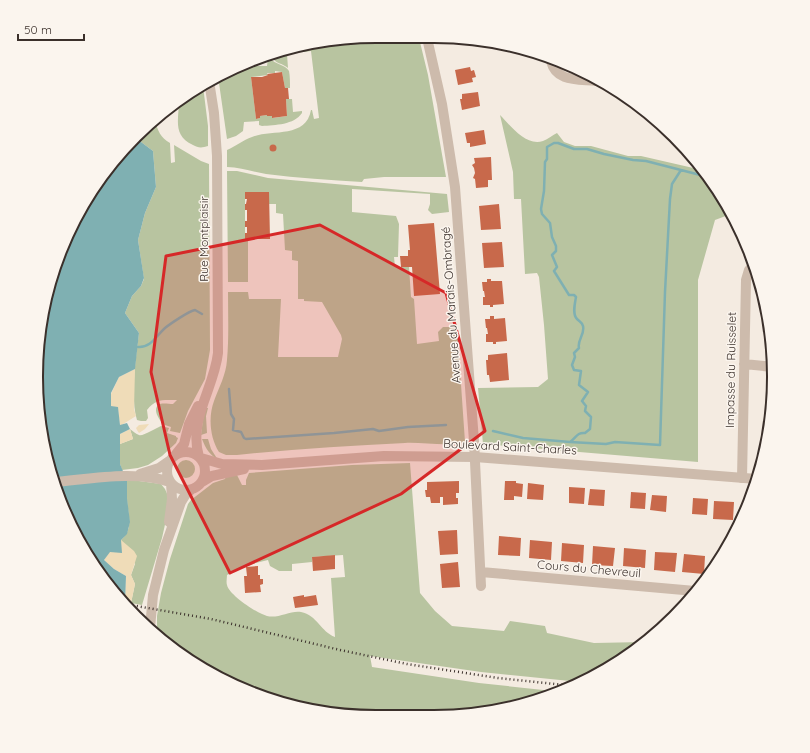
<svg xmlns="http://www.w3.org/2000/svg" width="810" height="753" viewBox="0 0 810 753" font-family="Quicksand,sans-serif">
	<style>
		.green { fill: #b8c4a0; fill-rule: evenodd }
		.sand { fill: #efdcb8 }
		.water { fill: #7fb0b2 }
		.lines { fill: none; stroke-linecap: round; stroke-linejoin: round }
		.stream { stroke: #7fb0b2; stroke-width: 2.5 }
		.building { fill: #c8694b }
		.minor { stroke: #cdbbac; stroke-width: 10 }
		.tertiary { stroke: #cdbbac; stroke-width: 10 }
		.rail { stroke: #3b302b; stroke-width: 2.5; stroke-dasharray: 1 3; stroke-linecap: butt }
		.marked { fill: #d62828; fill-opacity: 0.2; stroke: #d62828; stroke-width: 3; stroke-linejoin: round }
		.labels { text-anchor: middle; stroke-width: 3; stroke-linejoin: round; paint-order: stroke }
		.street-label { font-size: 12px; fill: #3b302b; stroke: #fbf5ee }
		.rim { fill: none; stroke: #3b302b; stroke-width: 2 }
	</style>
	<rect width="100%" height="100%" fill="#f4ebe1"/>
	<!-- green -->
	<path class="green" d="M419,38L428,75L446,177H384L364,179L362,182C330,180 298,178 266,174C253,172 240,167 227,167V150C236,146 243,140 252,137C271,129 306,139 311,110H312L314,119L319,118L311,51L304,52L302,45L310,43Z
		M296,47V53L287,54L288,68C283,63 274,64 272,56H276L277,54H280L283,52Z
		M268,58H270C275,65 285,64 289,71C290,76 290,83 290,88H285L282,72L275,71V73H267L268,75L251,77L256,119L260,118V116L267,115V116H272L273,118L287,116L286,99H292L293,112L302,111V113C294,125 275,125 262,126L259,125V121L244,122L243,131L236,136L227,139L218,76L223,73L224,76L227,77L229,76L227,71L254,62V66H267Z
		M203,86L208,126V146C202,148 198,148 193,145C172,135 179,119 179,100Z
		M500,115C510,125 526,147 543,141C548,139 553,135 557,133L564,142L575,146H591L628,156H641L702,170L717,188L731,214L715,220L698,280V462L483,444L478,388L538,387L548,379L544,325L539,277L537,273L525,274L521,199H514L513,172Z
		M155,120C157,130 161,138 170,143L171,163L175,162L174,145L201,161L209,164L210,350L205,379L188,411L180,433L170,431L171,427C169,426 167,426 165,425C159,421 151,408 160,404C164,403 169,404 173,404L177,400C164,400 156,398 147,410L148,418L146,421H141L137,420C130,397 136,357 139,333L125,313L132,296L141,286L144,279L138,240L145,213L156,187L153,151L141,142L140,133Z
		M227,171H237L268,178L447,194L449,212L432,214L428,210L430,204V194L352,189V212L396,216L399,224L398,257H394L395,267H409L411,297L414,299L417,344L439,341L438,332L443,327H457L465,442C450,447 422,442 405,443C349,446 293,449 237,455H226L219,452C210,438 208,417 214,401C219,387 226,375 227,360C229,338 228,315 228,292H248L249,299H281L278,357H338L342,339L341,335L322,302L304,301V299H298V261L292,260V251L285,250L283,214L276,213V204H269V192H245V239H248V282H228Z
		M206,408H208L206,416L207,433L201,435L203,419Z
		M161,426L169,428L167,433L176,436V437L178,438L176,443L162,456L148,465L138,468L122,470L120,464V444L133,439L130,429C133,431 136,434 139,435C142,437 156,428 161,426Z
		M202,439H208L211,449L218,460C209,454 206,449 202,439Z
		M177 469a9 9 0 1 1 18 0a9 9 0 1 1-18 0Z
		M410,463L420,593L435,611L452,626L504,631L510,621L545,626L547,633L594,643L644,642L622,660L580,682L481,672L370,656L372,667L479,683L562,692L500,710L434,717L332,714L267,699L206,671L157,634V616L161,593L170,559L188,504L191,500L213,483L225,479L226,476L237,475L242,485H246V480L249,473L352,465ZM343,555L345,577L331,578L335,637C321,632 317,615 301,612C291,610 278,619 267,616C258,614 229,595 227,585C226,582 227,578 227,575C241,568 253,563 268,560L270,566L279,571H292V564L312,562V557Z
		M127,481H139L161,484L165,489L168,496V511L162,538L142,605L131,603L135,584L131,575L135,564L121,540C135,527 127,514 127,497C126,492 127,486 127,481Z"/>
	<!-- sand -->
	<path class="sand" d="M135,369L134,409L136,416L120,426L118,408L111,406V394L119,377Z
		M149,424L145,429L139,433L137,430L136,428L139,425Z
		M130,429L133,439L120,444V434Z
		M121,540L134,551L137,556L131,575L135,584L131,603L125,601L126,576L114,569L104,560L109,552Z"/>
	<!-- water -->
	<path class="water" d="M140,133L141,142L153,151L156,187L145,213L138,240L144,278L141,286L132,296L125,313L139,333L135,369L119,377L111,393V406L118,407L120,425L127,423L130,429L120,434V464L127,481V498L130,522L127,534L121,540L122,553L110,552L104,560L114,569L126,576L125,604L94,566L62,507L43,443L37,354L48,288L82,206L120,152Z"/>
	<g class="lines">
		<!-- stream -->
		<path class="stream" d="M138,347C151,348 156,336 165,328C170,324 189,311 195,310L202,314
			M229,389L231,414L234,419L233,430L241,432L244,438L246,439L334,433L373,429L379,431L408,427L446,425
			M493,431L523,438L570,442C576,438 577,432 585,433L590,429L591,417L585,411L586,406L582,401L588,392L579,385L581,371L574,370L572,365L575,357L574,353L579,348C577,340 585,335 583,326C582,322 580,322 577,319C572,314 575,303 576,297L574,295H569L554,271L557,267L552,255L556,251V246L552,237L550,223L542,214L541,209L544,191L545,162L547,159V147L554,143H558L574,149H587L604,154L633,160L646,161L708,177
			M570,442L606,444L615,442L660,445L665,292L670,199L672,184L681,170"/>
	</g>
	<!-- building -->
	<path class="building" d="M448,37L463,38L464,42L449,44Z
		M470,67L471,71L474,70L476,77L472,78L473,82L458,85L455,70Z
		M282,72L285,88H288L289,99H286L287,116L272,118V116H267V115L260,116V118L256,119L251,77H262L268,75L267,74Z
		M478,92L480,106L462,110L460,99H462V94Z
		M484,130L486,144L470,147V143H467L465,133Z
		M269.5 148a3.5 3.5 0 1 1 7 0a3.5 3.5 0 1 1-7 0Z
		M491,157L492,180H488V187L476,188L475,179L473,178L475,173L474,168L472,165L475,163L474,158Z
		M245,192H269L270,239H245V233H247V227H245V221H247V210H245V204H246L247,199H245Z
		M499,204L501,229L481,230L479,206Z
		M434,223L440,294L414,296L412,267H401L400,256H408V250H410L408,225Z
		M502,242L504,267L484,268L482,243Z
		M487,279H491V281H502L504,304L493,305V307H490V305H483V297H485L484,291H483L482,282H487Z
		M490,316H494V319L505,318L507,341L496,342V344H493V342H486V334H488L487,328H486L485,319H490Z
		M507,353L509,380L490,382L489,375H487L486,360H488V355Z
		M763,436L768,437L764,455H761Z
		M459,481V493H456V498H458V504L443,505V497H440V503H431L430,497H426L425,490H427V482Z
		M505,481H516V483L523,484L522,497L514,496V500H504Z
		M528,483L544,485L543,500L527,499Z
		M569,487L585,488L584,504L569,503Z
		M590,489L605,490L604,506L588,505Z
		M631,492L646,493L645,509L630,508Z
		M652,495L667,496L666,512L650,510Z
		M693,498L708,499L707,515L692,514Z
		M714,501L734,502L733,520L713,519Z
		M457,530L458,554L440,555L438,531Z
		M499,536L521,538L520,556L498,555Z
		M530,540L552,542L551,560L529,558Z
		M562,543L584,545L583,563L561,561Z
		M593,546L615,548L613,566L592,565Z
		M624,548L646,550L645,568L623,566Z
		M655,552L677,553L675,572L654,570Z
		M684,554L705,556L704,574L682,572Z
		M335,555V569L313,571L312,557Z
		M458,562L460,587L442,588L440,564Z
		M258,566V575H260V579H263V584L260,585L261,592L245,593L244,576H247L246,567Z
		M304,595V597L316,595L318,605L295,608L293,597Z"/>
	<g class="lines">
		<!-- minor -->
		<path class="minor" d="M427,38L442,104L455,187L474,441L481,586
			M551,61C556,82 578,79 596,81
			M744,364L773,367
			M742,478L746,280L749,270L754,265
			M481,572L695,591"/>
		<!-- tertiary -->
		<path class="tertiary" d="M167 471a19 19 0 1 1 38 0a19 19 0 1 1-38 0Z
			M176,454L184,444L189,424L198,406
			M199,457C188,419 214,389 218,353L217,156L214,113L209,81
			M201,458L222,464L262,465L384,456L475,457L757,479
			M140,474L159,468L169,461
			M54,482C90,479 136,470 170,482
			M202,482L212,476L244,469
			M169,522L172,499L171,483
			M150,628L153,595L164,550L181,502L186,494L192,489"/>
		<!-- rail -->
		<path class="rail" d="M125,604L211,619L340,650L407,664L498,678L574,686"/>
	</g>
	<!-- marked area -->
	<path class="marked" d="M320,225L446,293L485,431L401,494L230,573L170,455L151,372L166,256Z"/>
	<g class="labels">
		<!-- street labels -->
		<g class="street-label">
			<text transform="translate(204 239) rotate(-90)" y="4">Rue Montplaisir</text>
			<text transform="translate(451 305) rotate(-94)" y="4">Avenue du Marais-Ombragé</text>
			<text transform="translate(731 370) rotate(-89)" y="4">Impasse du Ruisselet</text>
			<text transform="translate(510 447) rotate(3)" y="4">Boulevard Saint-Charles</text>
			<text transform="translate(589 569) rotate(5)" y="4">Cours du Chevreuil</text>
		</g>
	</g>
	<!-- crop -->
	<path d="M0 0H810V753H0ZM376 43H434A333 333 0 0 1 767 376V377A333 333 0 0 1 434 710H376A333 333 0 0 1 43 377V376A333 333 0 0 1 376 43Z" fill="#fbf5ee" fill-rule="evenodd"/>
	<path class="rim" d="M376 43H434A333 333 0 0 1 767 376V377A333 333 0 0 1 434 710H376A333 333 0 0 1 43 377V376A333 333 0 0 1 376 43Z"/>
	<!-- scale -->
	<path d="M18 34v6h66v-6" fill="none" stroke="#3b302b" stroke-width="2"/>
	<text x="24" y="34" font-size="12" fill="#3b302b" stroke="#fbf5ee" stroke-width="3" paint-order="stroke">50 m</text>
</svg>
